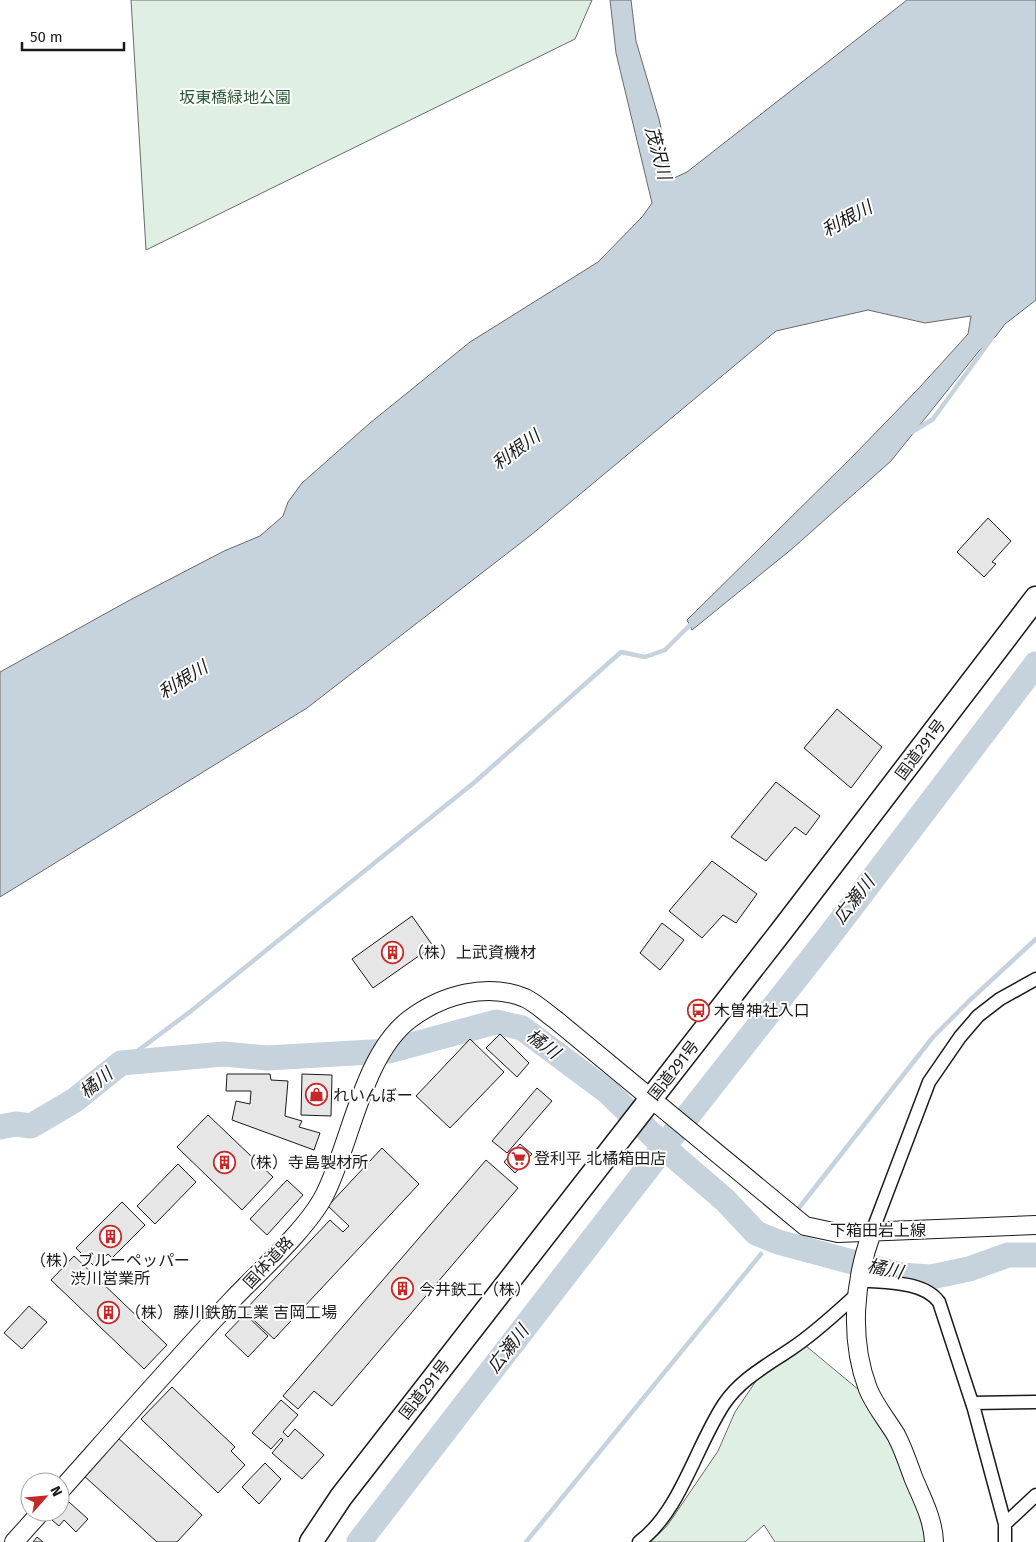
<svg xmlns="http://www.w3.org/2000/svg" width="1036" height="1542" viewBox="0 0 1036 1542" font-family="'Fira Sans','Noto Sans JP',sans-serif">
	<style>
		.green { fill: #e0efe3; stroke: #6a6a6a }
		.water { fill: #c6d2dc; stroke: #6a6a6a }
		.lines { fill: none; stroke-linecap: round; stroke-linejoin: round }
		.stream { stroke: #c6d2dc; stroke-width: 4.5 }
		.river { stroke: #c6d2dc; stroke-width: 25 }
		.building { fill: #e6e6e6; stroke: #1a1a1a }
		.street-casing { stroke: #1a1a1a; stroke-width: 15 }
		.secondary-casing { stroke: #1a1a1a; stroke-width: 20 }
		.highway-casing { stroke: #1a1a1a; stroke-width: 25 }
		.street { stroke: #fff; stroke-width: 12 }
		.secondary { stroke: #fff; stroke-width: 18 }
		.highway { stroke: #fff; stroke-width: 22 }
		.labels { text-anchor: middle; stroke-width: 4; stroke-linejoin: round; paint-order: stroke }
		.park-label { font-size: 16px; fill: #2b5a34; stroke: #fff }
		.street-label { font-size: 16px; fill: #1a1a1a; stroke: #fff }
		.poi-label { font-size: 16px; fill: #1a1a1a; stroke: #fff; text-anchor: start }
		.water-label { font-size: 18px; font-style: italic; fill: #1a1a1a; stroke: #fff }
	</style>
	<rect width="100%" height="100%" fill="#fff"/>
	<!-- green -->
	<path class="green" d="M131,0H592L575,39L146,250Z
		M806,1346L859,1390L893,1442L921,1507L928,1542H775L764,1525L745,1542H650L667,1526L718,1451L735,1412L758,1378Z"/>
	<!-- water -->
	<path class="water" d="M610,0H631L636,41L659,119L672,179L687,172L907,0H1036V300L1005,324L996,336L979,351L891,461L793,548L692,630L687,620L853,456L919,388L968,334L971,316L925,323L868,310L776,331L531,535L307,708L0,897V672L128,601L224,551L260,536L283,516L288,502L302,483L370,423L470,342L598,262L642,217L652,203L616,53Z"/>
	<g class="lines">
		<!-- stream -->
		<path class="stream" d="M912,432L933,419L992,338
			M116,1067L191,1011L476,781L621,652L645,657L665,650L693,622
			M795,1213L933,1037L970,1000L1036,939
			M526,1542L761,1254"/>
		<!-- river -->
		<path class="river" d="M0,1127L16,1124L31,1126L75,1100L121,1063L224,1054L267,1058L389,1051L496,1022L522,1028L608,1092L676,1158L725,1200L756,1233L778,1242L901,1275L931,1277L969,1269L1008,1255H1036
			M672,1136L827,939L1036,664
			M359,1542L657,1156"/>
	</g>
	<!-- building -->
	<path class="building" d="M988,518L1011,541L992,562L996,564L984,577L957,552Z
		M837,709L882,747L851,788L804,748Z
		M776,782L820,816L806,835L795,827L766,861L731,837Z
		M712,861L757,894L736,923L723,915L702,938L669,911Z
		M412,916L433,946L373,988L352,959Z
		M662,923L684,940L660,970L640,953Z
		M500,1034L529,1063L517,1077L486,1048Z
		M470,1039L504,1072L450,1128L416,1096Z
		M227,1074H270L271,1080L288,1081L285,1116L302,1121L299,1127L320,1133L314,1150L232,1120L236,1101L250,1104L251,1091H226Z
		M302,1074L332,1075L331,1116L301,1115Z
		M537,1088L552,1101L507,1153L492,1141Z
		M208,1115L273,1177L242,1210L177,1147Z
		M520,1144L532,1154L515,1173L504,1162Z
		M382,1148L419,1184L274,1339L244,1311L330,1220L343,1232L349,1226L328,1206Z
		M486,1160L518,1188L332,1406L314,1391L298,1409L283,1396Z
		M178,1164L196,1182L155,1224L137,1206Z
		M287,1180L303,1195L267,1235L250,1219Z
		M122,1202L145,1225L112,1258L108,1254L95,1267L76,1248Z
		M74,1256L167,1345L144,1369L51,1280Z
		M29,1306L47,1322L22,1349L4,1333Z
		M245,1314L268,1336L248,1357L225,1335Z
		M172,1387L235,1447L231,1451L245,1465L218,1493L141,1419Z
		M281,1400L298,1415L283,1432L288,1437L295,1429L324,1455L302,1479L272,1453L283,1440L281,1438L271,1449L252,1433Z
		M117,1437L202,1515L177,1542H157L83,1475Z
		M265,1463L281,1479L259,1504L242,1487Z
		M69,1502L88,1519L76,1532L64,1520L59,1526L52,1520Z
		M37,1537L43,1542H33Z"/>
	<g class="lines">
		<defs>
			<path id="street" d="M872,1232L929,1082L960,1037L978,1016L1000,999L1036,979
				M858,1280C883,1283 923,1280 939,1302L974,1409L1005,1524V1542
				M972,1403L1036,1402
				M1005,1524L1036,1495
				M639,1542C680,1512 696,1446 724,1404C741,1379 766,1366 791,1349C814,1334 834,1315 855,1296"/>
			<path id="secondary" d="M872,1232C854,1281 849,1339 868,1389C875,1406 887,1420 896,1435C903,1448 908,1463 913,1477C922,1499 933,1518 934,1542
				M60,1491C117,1427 174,1362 233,1299C260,1271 309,1227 325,1194C351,1142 363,1054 410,1019C442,995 487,982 525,998C536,1003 546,1013 556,1020L805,1226L838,1233L1036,1225
				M14,1542L41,1512"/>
			<path id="highway" d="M311,1542L341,1497L783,929L1036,598"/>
		</defs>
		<!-- street casing -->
		<use href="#street" class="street-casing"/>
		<!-- secondary casing -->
		<use href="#secondary" class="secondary-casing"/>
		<!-- highway casing -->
		<use href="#highway" class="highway-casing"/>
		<!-- street -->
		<use href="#street" class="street"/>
		<!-- secondary -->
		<use href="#secondary" class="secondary"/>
		<!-- highway -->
		<use href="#highway" class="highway"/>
	</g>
	<!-- icons -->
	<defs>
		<symbol id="building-ring" viewBox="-11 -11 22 22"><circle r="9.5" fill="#fff" stroke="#c62828" stroke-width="1.5"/><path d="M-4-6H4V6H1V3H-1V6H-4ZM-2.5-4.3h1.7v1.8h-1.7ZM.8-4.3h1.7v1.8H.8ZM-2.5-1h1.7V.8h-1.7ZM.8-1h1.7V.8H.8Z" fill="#c62828"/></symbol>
		<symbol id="bus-ring" viewBox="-11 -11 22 22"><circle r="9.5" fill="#fff" stroke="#c62828" stroke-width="1.5"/><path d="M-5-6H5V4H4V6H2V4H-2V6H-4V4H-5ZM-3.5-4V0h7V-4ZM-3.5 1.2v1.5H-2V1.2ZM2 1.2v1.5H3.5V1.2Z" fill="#c62828"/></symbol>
		<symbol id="shop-ring" viewBox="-11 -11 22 22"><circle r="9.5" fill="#fff" stroke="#c62828" stroke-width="1.5"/><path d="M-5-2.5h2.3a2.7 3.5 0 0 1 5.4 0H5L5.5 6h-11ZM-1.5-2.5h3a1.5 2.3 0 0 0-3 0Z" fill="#c62828"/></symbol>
		<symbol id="supermarket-ring" viewBox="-11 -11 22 22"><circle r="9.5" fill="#fff" stroke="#c62828" stroke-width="1.5"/><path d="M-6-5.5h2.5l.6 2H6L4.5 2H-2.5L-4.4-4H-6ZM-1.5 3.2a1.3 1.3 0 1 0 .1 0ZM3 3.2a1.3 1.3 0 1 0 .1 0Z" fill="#c62828"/></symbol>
	</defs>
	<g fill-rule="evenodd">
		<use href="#building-ring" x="380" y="940" width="25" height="25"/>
		<use href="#bus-ring" x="686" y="998" width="25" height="25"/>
		<use href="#shop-ring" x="304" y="1082" width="25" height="25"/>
		<use href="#supermarket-ring" x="506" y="1146" width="25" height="25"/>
		<use href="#building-ring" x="212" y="1150" width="25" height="25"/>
		<use href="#building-ring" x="98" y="1224" width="25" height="25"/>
		<use href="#building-ring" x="390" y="1276" width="25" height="25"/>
		<use href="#building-ring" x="96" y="1300" width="25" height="25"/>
	</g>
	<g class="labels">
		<!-- park labels -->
		<g class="park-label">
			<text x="235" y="103">坂東橋緑地公園</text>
		</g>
		<!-- street labels -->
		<g class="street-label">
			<text transform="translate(920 749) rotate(-53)" y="6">国道291号</text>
			<text transform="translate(673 1070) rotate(-52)" y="6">国道291号</text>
			<text x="878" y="1236">下箱田岩上線</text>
			<text transform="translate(268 1262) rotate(-47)" y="6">国体道路</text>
			<text transform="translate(424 1389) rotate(-52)" y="6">国道291号</text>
		</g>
		<!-- poi labels -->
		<g class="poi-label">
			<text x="408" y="958">（株）上武資機材</text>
			<text x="714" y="1016">木曽神社入口</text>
			<text x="333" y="1101">れいんぼー</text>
			<text x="534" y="1164">登利平 北橘箱田店</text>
			<text x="240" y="1168">（株）寺島製材所</text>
			<text x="110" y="1266" text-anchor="middle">（株）ブルーペッパー<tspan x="110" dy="18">渋川営業所</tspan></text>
			<text x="419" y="1295">今井鉄工（株）</text>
			<text x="125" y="1318">（株）藤川鉄筋工業 吉岡工場</text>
		</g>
		<!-- water labels -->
		<g class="water-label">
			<text transform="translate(658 153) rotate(75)" y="6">茂沢川</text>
			<text transform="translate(847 219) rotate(-29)" y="6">利根川</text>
			<text transform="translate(516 450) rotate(-36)" y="6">利根川</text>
			<text transform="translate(183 680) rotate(-32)" y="6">利根川</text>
			<text transform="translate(854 900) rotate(-52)" y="6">広瀬川</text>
			<text transform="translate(543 1044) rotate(37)" y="6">橘川</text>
			<text transform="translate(96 1083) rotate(-39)" y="6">橘川</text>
			<text transform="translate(885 1269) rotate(12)" y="6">橘川</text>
			<text transform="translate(508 1349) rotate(-52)" y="6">広瀬川</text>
		</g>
	</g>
	<!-- north arrow -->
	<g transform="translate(45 1497) rotate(63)"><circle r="24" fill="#ffffff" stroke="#a3a3a3"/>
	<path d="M0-4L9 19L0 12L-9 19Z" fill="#c62828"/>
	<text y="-8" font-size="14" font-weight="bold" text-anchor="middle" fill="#1a1a1a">N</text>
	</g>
	<!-- scale -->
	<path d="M22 42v8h102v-8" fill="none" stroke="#1a1a1a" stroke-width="2.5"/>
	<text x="30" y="42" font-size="15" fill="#1a1a1a" stroke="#ffffff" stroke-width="4" paint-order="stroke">50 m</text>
</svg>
